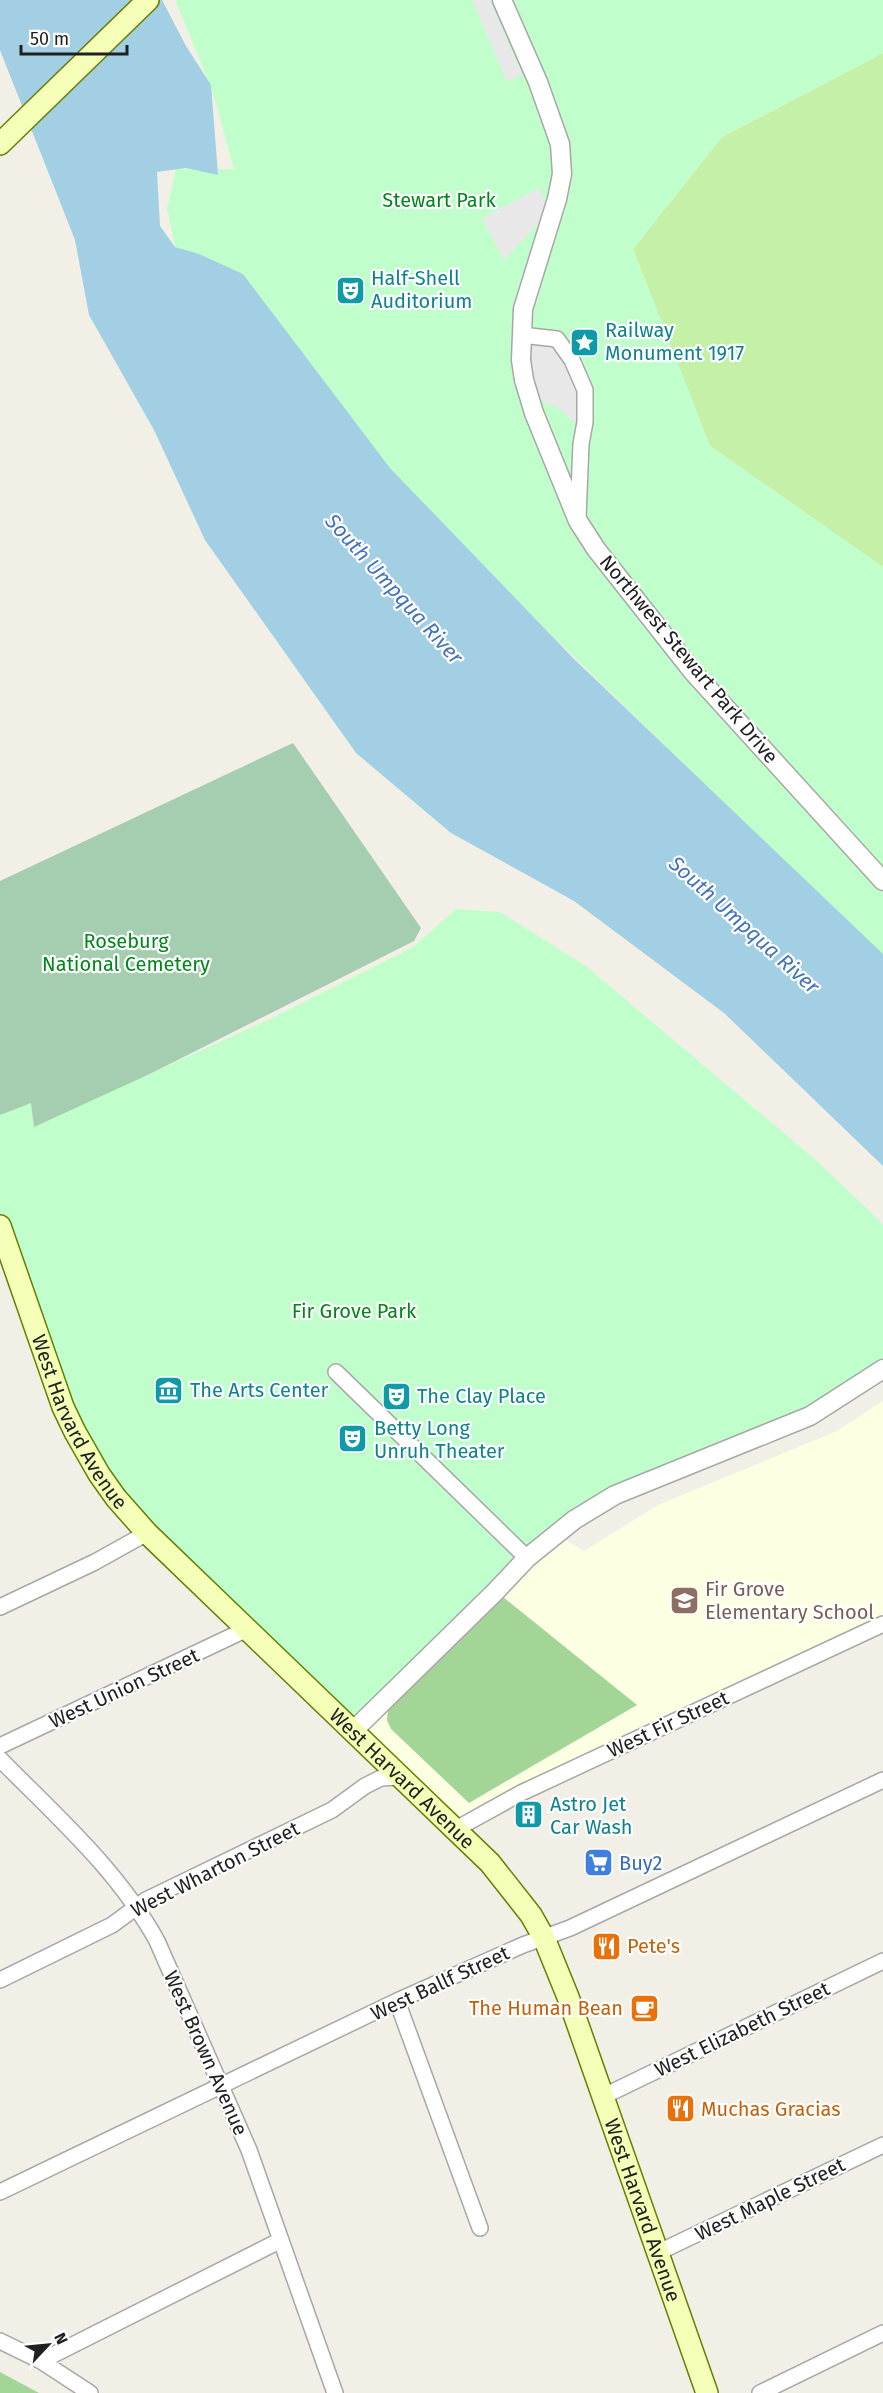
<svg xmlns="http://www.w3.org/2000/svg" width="883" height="2393" viewBox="0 0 883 2393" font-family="'Fira Sans',sans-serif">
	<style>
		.education { fill: #fcffe2 }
		.grass { fill: #c5f0a7 }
		.forest { fill: #a3d597 }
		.cemetery { fill: #a5cdaf }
		.park { fill: #c0ffcb }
		.parking { fill: #e8e8e8 }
		.water { fill: #a2cfe4 }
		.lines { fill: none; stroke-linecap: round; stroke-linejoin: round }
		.minor-casing { stroke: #a7a7a7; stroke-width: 18 }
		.tertiary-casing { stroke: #a7a7a7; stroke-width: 21 }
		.secondary-casing { stroke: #657f00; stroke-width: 24 }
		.minor { stroke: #fff; stroke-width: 15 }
		.tertiary { stroke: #fff; stroke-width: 18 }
		.secondary { stroke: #f5ffb7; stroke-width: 21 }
		.labels { text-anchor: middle; stroke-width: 4.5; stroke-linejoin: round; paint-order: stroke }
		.park-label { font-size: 20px; fill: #018719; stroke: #fff }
		.culture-label { font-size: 20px; fill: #0d838f; stroke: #fff; text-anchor: start }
		.street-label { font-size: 20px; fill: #202020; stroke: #fff }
		.education-label { font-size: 20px; fill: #785e54; stroke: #fff; text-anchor: start }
		.shop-label { font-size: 20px; fill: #366cbe; stroke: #fff; text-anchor: start }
		.food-label { font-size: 20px; fill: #c56008; stroke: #fff; text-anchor: start }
		.water-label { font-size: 21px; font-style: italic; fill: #4273bb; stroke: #fff }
	</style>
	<rect width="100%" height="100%" fill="#f2efe6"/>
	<!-- education -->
	<path class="education" d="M883,1401V1624L456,1829L353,1731L556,1534L584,1551L658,1505L837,1431Z"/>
	<!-- grass -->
	<path class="grass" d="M883,53V567L710,446L633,249L722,137Z"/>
	<!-- forest -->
	<path class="forest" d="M503,1597L637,1705L469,1803L391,1729L387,1720L388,1710Z
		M0,2372L39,2393H0Z"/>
	<!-- cemetery -->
	<path class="cemetery" d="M293,743L421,928L414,941L9,1145L0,1118V881Z"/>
	<!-- park -->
	<path class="park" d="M178,0H883V53L722,137L633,249L710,446L883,567V1008L687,767L535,619L390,468L243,274L175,247L167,208L176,169H234L212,90L176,2Z
		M456,909L500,912L586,966L817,1161L883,1224V1365L810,1416L592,1509L353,1731L196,1580L87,1455L0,1226V1115L31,1103L34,1127L274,1017L413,947Z"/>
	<!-- parking -->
	<path class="parking" d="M472,0H490L522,75L507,82Z
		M539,188L550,211L504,260L482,218Z
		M529,330L561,332L586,384V433L560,409L538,399L526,358Z"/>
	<!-- water -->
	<path class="water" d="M0,0H162L186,46L211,85L218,175L186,168L157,172L160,226L175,247L199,254L243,274L390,468L574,659L883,954V1166L724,1013L574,901L451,833L356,753L205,540L154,430L89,315L75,240L0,50Z"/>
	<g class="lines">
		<defs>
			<path id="minor" d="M521,335L557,339L572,360L585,390V422L581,444L578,517
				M336,1372L527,1558
				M0,1607L95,1562L147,1533
				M0,1746L247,1629
				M0,1759C56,1816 118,1870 157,1941L249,2150L335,2393
				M456,1829L521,1793L883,1624
				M0,1980L112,1925L146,1900L332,1810L365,1786L381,1778L398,1777
				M397,2001L480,2228
				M602,2097L883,1961
				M0,2192L397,2001L523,1945L570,1928L883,1780
				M657,2253L883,2145
				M0,2341L41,2361L90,2393
				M41,2361L281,2240
				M760,2393L883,2333"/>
			<path id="tertiary" d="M502,0L538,82L560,144L562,174L557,199L523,309L521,360L524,380L534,413L578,521L596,549L693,672L883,881
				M353,1731L495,1592L527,1558L574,1520L615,1495L810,1416L883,1369"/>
			<g id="secondary">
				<path d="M0,144L148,0"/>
				<path id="s1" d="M0,1226L63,1407L75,1432L99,1474L116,1498L147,1533L490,1863L531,1915L544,1938L568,1997L707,2393"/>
			</g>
		</defs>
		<!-- minor casing -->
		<use href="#minor" class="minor-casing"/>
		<!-- tertiary casing -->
		<use href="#tertiary" class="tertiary-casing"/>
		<!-- secondary casing -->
		<use href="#secondary" class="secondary-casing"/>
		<!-- minor -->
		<use href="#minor" class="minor"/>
		<!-- tertiary -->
		<use href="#tertiary" class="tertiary"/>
		<!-- secondary -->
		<use href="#secondary" class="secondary"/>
	</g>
	<!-- icons -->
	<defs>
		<symbol id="theatre-square" viewBox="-11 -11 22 22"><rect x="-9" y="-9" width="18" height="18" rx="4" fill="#0f9aa8" stroke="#fff"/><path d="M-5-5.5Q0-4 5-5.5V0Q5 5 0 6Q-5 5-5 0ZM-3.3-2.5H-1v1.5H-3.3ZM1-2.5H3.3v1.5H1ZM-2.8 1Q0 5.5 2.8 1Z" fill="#fff"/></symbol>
		<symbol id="sight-square" viewBox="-11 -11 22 22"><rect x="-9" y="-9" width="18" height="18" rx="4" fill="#0f9aa8" stroke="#fff"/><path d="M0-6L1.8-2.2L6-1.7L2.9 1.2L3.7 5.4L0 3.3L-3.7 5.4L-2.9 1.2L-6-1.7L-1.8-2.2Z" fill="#fff"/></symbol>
		<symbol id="museum-square" viewBox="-11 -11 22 22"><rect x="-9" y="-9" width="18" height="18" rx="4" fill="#0f9aa8" stroke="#fff"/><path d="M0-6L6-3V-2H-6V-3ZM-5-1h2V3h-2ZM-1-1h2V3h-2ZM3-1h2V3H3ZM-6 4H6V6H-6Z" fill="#fff"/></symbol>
		<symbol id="school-square" viewBox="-11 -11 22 22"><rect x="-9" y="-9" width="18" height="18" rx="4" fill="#8d6e63" stroke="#fff"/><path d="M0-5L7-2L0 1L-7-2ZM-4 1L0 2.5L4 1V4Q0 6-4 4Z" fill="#fff"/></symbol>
		<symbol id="building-square" viewBox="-11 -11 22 22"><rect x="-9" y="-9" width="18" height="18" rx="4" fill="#0f9aa8" stroke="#fff"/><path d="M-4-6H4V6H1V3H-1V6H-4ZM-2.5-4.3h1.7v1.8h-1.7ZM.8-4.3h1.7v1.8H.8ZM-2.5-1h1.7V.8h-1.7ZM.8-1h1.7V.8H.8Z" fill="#fff"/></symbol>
		<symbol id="supermarket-square" viewBox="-11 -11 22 22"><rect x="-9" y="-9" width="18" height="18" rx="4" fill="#3f7fe0" stroke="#fff"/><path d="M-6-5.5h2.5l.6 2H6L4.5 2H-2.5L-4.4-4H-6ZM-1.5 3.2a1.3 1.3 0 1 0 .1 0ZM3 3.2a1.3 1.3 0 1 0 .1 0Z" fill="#fff"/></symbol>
		<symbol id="restaurant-square" viewBox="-11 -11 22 22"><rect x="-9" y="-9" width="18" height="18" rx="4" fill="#e8710a" stroke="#fff"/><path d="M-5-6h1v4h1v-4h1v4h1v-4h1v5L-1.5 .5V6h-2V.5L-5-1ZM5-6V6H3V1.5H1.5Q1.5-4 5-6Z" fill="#fff"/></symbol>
		<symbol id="cafe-square" viewBox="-11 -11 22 22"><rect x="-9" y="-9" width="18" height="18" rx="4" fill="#e8710a" stroke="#fff"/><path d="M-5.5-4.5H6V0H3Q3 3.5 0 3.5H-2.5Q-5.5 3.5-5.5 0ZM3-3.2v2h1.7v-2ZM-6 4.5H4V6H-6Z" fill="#fff"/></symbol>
	</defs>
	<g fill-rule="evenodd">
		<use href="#theatre-square" x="334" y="274" width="33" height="33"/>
		<use href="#sight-square" x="568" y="326" width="33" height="33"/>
		<use href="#museum-square" x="152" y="1374" width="33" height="33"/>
		<use href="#theatre-square" x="380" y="1380" width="33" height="33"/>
		<use href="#theatre-square" x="336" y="1422" width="33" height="33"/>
		<use href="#school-square" x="668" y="1584" width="33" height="33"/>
		<use href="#building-square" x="512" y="1798" width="33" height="33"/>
		<use href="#supermarket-square" x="582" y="1846" width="33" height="33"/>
		<use href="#restaurant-square" x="590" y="1930" width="33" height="33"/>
		<use href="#cafe-square" x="628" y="1992" width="33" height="33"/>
		<use href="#restaurant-square" x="664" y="2092" width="33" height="33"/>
	</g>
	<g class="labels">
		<!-- park labels -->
		<g class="park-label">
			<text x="439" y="207">Stewart Park</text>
			<text x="126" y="948">Roseburg<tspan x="126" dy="23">National Cemetery</tspan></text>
			<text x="354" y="1318">Fir Grove Park</text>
		</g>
		<!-- culture labels -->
		<g class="culture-label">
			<text x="371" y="285">Half-Shell<tspan x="371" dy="23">Auditorium</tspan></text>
			<text x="605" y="337">Railway<tspan x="605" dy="23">Monument 1917</tspan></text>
			<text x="190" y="1397">The Arts Center</text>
			<text x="417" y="1403">The Clay Place</text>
			<text x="374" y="1435">Betty Long<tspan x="374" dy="23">Unruh Theater</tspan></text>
			<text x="550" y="1811">Astro Jet<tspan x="550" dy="23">Car Wash</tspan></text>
		</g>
		<!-- street labels -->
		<g class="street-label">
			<text transform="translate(689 659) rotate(50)" y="7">Northwest Stewart Park Drive</text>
			<text dy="7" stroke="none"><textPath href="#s1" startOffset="212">West Harvard Avenue</textPath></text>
			<text transform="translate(124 1688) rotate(-25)" y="7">West Union Street</text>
			<text transform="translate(668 1724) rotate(-25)" y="7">West Fir Street</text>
			<text dy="7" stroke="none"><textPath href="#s1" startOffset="698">West Harvard Avenue</textPath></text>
			<text transform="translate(215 1869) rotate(-27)" y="7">West Wharton Street</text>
			<text transform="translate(440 1983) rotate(-25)" y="7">West Ballf Street</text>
			<text transform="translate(742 2029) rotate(-26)" y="7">West Elizabeth Street</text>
			<text transform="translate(206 2053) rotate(66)" y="7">West Brown Avenue</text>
			<text transform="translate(770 2199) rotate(-26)" y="7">West Maple Street</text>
			<text dy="7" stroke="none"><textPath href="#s1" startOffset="1202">West Harvard Avenue</textPath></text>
		</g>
		<!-- education labels -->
		<g class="education-label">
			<text x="705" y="1596">Fir Grove<tspan x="705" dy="23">Elementary School</tspan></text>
		</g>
		<!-- shop labels -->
		<g class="shop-label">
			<text x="619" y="1870">Buy2</text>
		</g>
		<!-- food labels -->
		<g class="food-label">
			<text x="627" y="1953">Pete's</text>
			<text x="623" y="2015" text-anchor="end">The Human Bean</text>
			<text x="701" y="2116">Muchas Gracias</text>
		</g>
		<!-- water labels -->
		<g class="water-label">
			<text transform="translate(394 589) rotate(48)" y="7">South Umpqua River</text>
			<text transform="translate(744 925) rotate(42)" y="7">South Umpqua River</text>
		</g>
	</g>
	<!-- north arrow -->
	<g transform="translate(48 2345) rotate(64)" stroke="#ffffff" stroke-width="4.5" paint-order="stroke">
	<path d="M0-4.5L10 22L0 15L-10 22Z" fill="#202020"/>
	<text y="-9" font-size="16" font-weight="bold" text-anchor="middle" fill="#202020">N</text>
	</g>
	<!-- scale -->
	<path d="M21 45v9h106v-9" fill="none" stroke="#202020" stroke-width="3"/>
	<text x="30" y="45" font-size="18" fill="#202020" stroke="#ffffff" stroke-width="4.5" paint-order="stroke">50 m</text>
</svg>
